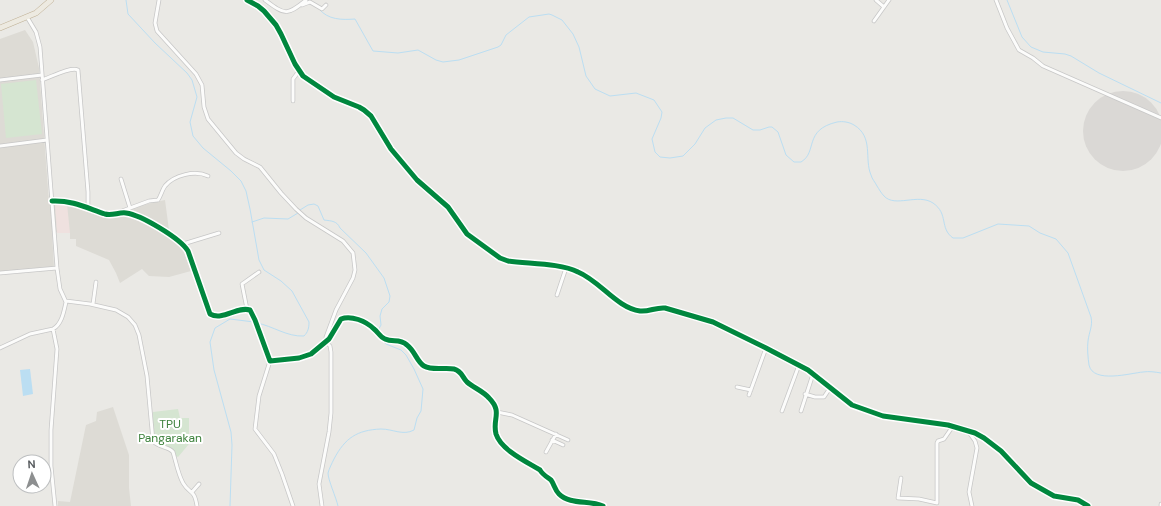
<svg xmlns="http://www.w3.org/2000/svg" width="1161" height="506" viewBox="0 0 1161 506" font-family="'DM Sans',sans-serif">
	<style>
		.industrial { fill: #dad8d5 }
		.education { fill: #dddbd5 }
		.medical { fill: #efe1df }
		.green { fill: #d5e5d1 }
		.water { fill: #bbdef2 }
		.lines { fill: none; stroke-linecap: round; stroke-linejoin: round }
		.stream { stroke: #bbdef2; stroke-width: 1 }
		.street-casing { stroke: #c7c7c7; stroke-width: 4.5 }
		.highway-casing { stroke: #bfb095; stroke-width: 6 }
		.street { stroke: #fcfcfb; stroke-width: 3 }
		.highway { stroke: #edeae1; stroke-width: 5 }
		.cycleway-casing { stroke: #fff; stroke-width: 8 }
		.cycleway { stroke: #00873e; stroke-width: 5 }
		.labels { text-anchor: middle; stroke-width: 4; stroke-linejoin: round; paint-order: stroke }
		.park-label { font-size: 12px; fill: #3c813b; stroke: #fff }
	</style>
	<rect width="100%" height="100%" fill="#eae9e5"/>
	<!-- industrial -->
	<path class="industrial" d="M1083 131a40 40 0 1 1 80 0a40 40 0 1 1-80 0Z"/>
	<!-- education -->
	<path class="education" d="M25,30L33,42L39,68L49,203L67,204L102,217L111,218L122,214L134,207L165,200L170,238L182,247L191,271L169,277L149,276L142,269L120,283L116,273L109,260L76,246V239H70V233L52,232L54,268L0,273V39Z
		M113,407L129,455V488L131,506H58V501L70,502L86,425L96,421L97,412Z"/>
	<!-- medical -->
	<path class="medical" d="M55,204H67L70,233H57Z"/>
	<!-- green -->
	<path class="green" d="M36,80L42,134L6,138L1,84Z
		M178,409L180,418H189V444L178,457L176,456L171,449L159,446C153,434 152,425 153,412Z"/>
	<!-- water -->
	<path class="water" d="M30,369L33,394L23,396L20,370Z"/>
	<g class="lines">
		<!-- stream -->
		<path class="stream" d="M126,0L128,14L155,43L187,73L192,80L197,97L190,122L193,136L203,148L231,171L241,181L246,191L250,209L259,260L264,270L281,281L292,291L309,322C309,328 308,332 304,336C287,337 273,326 257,323
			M1007,0L1022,37L1031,47L1043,52L1065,54L1071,56L1099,73L1161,103
			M319,9C328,20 342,20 355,19L373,51L398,53L418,50L436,60L443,62L459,60L498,47L501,45L506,35L529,17L549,14L552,15L562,20L573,34L579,47L586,76L595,89L610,96L636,93L654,100L662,112L661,118L652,139L655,152L660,157L670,158L683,156L695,144L705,128L716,120L726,118H733L753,130H760L769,127H772L778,132L786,155L794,162H801C818,152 803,130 837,122C843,121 849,122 854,125C874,137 864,159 871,175C872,179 875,182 877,186C879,189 881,193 884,196C895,208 918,193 933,203C949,214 939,228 953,238H963L998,224L1029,226L1040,233L1056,239L1068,253L1091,317C1093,326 1089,332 1088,341C1087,348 1088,358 1089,365C1093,384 1131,373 1143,372C1149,371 1155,372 1161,373
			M300,210L308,205L314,204L318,206L324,220C332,221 337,221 340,228L366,253L384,278L390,296L389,302L382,309L380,316L381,325L376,334L386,344L401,350L406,355L414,369L423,389L421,411L417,418L414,430C403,436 393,429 381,429C357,430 345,438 334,459C332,463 329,469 328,473C328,480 336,497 338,506
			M252,222L264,218L288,219L298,213
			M230,506L232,445L231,432L214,370L210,342L215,328L230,319L254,322"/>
		<defs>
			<path id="street" d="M159,0L155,23L157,31L196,74L202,85L204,107L208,119L236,153L244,159L260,167L281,193L296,209L306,218L343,241L353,253L355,270L353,278L336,310L326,337V342L330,346L331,352V413L329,432L319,484L322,506
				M247,0L258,6L264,11L276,25L281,34L295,64L303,76L334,97L359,107L364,110L371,116L391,149L417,180L448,207L467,234L500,258L508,261C529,264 560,263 578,272C600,281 617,308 640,311C649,312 656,307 665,308L713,322L766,348L808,370L852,405L883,416L948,425L975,433L984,438L1001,451L1031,483L1054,496L1078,500L1088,506
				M265,0C285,15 287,16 306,0
				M876,0L884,7
				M996,0L1007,28L1019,50L1033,58L1043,66L1161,118
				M302,5L310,2L322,9L326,5
				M874,21L889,0
				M0,80L42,75
				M42,80C51,77 71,66 78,70L88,192V208
				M293,101V79L299,71
				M0,146L47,140
				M121,179L130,208
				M52,201C72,200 87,208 105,214C112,216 119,212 126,213C141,215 180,238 188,251L210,314C223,321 237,306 250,310L255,320L270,361L299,358L311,354L329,339L341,319C351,315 366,321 374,329C378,332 380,337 385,339C393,343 399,338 407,345C415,351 417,362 424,366C433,371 445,367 454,369C462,371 462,377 467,382C474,388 483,391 489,398C503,412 492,419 496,434C501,450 527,462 540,470C542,474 547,477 551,480C554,484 555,490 559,494C570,505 589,500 603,506
				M122,211L149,201L158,200C161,196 162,190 165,186C174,175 195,170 208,176
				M183,244L219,233
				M0,273L57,268
				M557,295L566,268
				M66,301L90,304L116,310L128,317L135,325L139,335L147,376L153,441C159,448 168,446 173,452C176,462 178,474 183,483C190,495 194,488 197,506
				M93,304L96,282
				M247,309L242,284L259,272
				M53,329L57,349L51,430V466L55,506
				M0,348L30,334L53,329C62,324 64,311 66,302L60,289L57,268L40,47L36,32L27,17
				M270,361L259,396L255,429L274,454L282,474L293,506
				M737,387L751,390
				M805,394L815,397H824L830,388
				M749,395L766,348
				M782,411L799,365
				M801,411L813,374
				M497,412L512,415L568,440
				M968,431L975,441L977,448L969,492L972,506
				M552,440L563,445
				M546,452L556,434
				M901,478L898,498L919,499L937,503V443L938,441L944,439L953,426
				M192,492L199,484
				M1161,506V504"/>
			<path id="highway" d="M0,28L36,13L51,0"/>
		</defs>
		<!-- street casing -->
		<use href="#street" class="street-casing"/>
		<!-- highway casing -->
		<use href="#highway" class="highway-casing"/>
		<!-- street -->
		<use href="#street" class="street"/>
		<!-- highway -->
		<use href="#highway" class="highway"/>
		<defs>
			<path id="cycleway" d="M247,0L258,6L264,11L276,25L281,34L295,64L303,76L334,97L359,107L364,110L371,116L391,149L417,180L448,207L467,234L500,258L508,261C529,264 560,263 578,272C600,281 617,308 640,311C649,312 656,307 665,308L713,322L766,348L808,370L852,405L883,416L948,425L975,433L984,438L1001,451L1031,483L1054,496L1078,500L1088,506
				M52,201C72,200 87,208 105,214C112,216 119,212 126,213C141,215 180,238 188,251L210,314C223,321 237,306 250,310L255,320L270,361L299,358L311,354L329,339L341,319C351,315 366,321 374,329C378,332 380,337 385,339C393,343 399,338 407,345C415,351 417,362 424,366C433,371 445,367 454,369C462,371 462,377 467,382C474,388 483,391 489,398C503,412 492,419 496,434C501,450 527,462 540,470C542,474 547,477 551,480C554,484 555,490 559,494C570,505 589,500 603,506"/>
		</defs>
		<!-- cycleway casing -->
		<use href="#cycleway" class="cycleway-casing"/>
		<!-- cycleway -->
		<use href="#cycleway" class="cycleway"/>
	</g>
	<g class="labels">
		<!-- park labels -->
		<g class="park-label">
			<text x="170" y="428">TPU<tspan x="170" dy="14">Pangarakan</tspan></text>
		</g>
	</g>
	<!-- north arrow -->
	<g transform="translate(32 474) rotate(357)"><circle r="19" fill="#ffffff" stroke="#bdbfc0"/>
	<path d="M0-3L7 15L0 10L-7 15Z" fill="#8d8f90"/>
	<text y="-6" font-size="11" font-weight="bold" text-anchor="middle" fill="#5b5f62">N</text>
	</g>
</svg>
